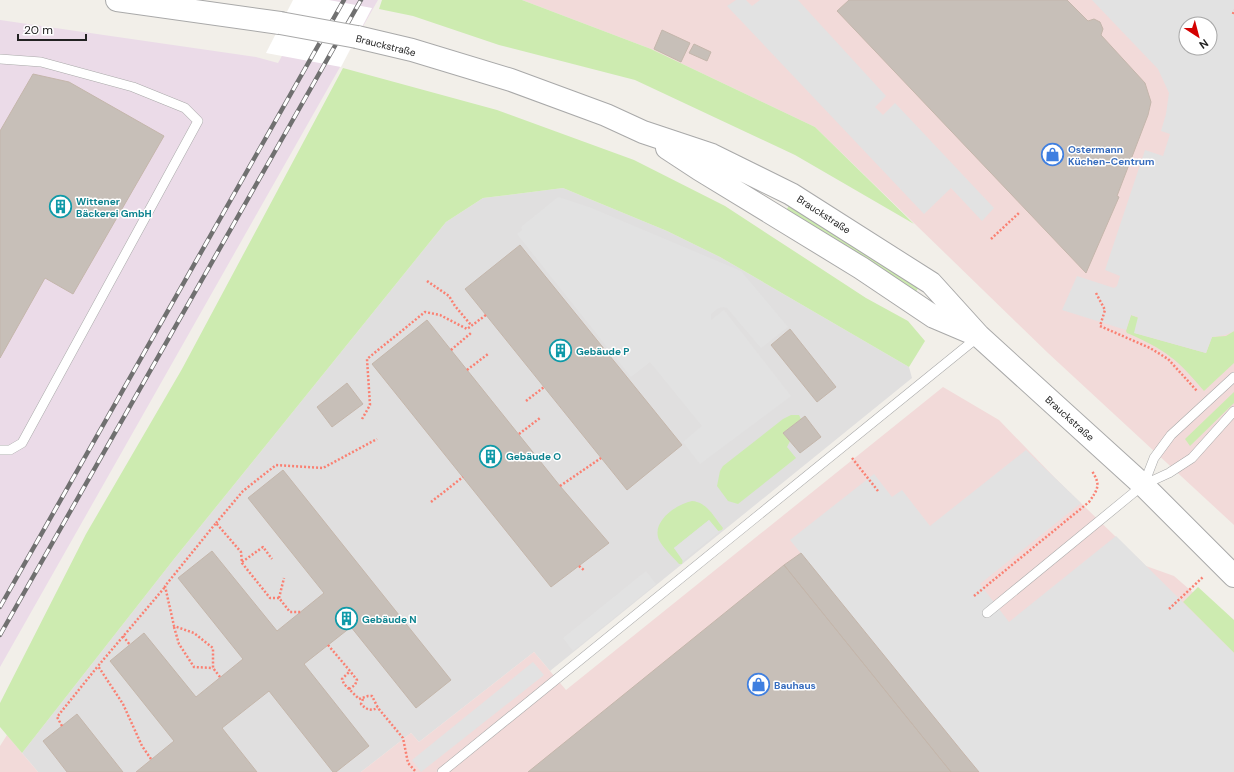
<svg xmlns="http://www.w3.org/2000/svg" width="1234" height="772" viewBox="0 0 1234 772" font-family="'DM Sans',sans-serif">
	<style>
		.residential { fill: #e0dfdf }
		.commercial { fill: #f2dad9; fill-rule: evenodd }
		.industrial { fill: #ebdbe8 }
		.grass { fill: #cdebb0 }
		.parking { fill: #e2e2e2; fill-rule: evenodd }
		.pier { fill: #fff }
		.building { fill: #c7bfb8; stroke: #c4b6ab }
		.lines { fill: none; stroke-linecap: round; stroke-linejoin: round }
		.service-casing { stroke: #a9a9a9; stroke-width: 10 }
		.tertiary-casing { stroke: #a9a9a9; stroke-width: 24 }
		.path { stroke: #fa8072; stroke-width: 2.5; stroke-dasharray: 2 2; stroke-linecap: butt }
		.service { stroke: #fff; stroke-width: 9 }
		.tertiary { stroke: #fff; stroke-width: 22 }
		.rail-casing { stroke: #707070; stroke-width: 4.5 }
		.rail { stroke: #fff; stroke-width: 3; stroke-dasharray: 9; stroke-linecap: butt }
		.tertiary-bridge-casing { stroke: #a9a9a9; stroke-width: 24; stroke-linecap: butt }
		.tertiary-bridge { stroke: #fff; stroke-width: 22 }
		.labels { text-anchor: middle; stroke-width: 3; stroke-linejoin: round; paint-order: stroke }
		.street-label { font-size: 10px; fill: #222; stroke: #fff }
		.shop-label { font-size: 10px; font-weight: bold; fill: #366cbe; stroke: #fff; text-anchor: start }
		.culture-label { font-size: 10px; font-weight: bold; fill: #0d838f; stroke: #fff; text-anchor: start }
	</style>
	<rect width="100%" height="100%" fill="#f2efe9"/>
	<!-- residential -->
	<path class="residential" d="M563,188L667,231L720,257L909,367L912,378L550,671L534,652L419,742L411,733L361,772H38L22,753L174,559L446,222L483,198Z"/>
	<!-- commercial -->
	<path class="commercial" d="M522,0H1234V525L1048,353L815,127L651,49ZM1186,24H1210V48H1186Z
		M943,387L999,420L1056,479L1146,566L1174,576L1234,628V772H361L411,733L419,742L534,652L566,690Z
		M7,735L22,753L38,772H0V746Z"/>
	<!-- industrial -->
	<path class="industrial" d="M313,0H378L0,667V20L256,57L278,63Z"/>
	<!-- grass -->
	<path class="grass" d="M382,0H522L651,49L815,127L914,224L795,155L635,80L499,45L413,16L379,9Z
		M343,68L497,110L634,160L725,206L866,298L908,321L925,341L909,367L720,257L667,231L563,188L483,198L446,222L174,559L22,753L0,727V703L86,534L182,369Z
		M791,202L918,288L916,292L784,214Z
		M1131,315L1139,318L1135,333L1206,353L1212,337L1226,336L1234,331V363L1204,391C1177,359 1166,350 1127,333L1126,331Z
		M1234,392V403L1190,446L1185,439Z
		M791,415H799L801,419L783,433L790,441L787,447L796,458L738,504L728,501L717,486L720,471L723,466L783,419Z
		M692,501C707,502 714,517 723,528L722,530L718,531L709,520L674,548L683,559L682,564H679C673,557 663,548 659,540C651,521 677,504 692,501Z
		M1198,587L1234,620V653L1183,602Z"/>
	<!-- parking -->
	<path class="parking" d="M736,0H746L752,6L760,0H798L886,96L875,107L883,115L895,103L994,208L982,221L951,188L924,214L727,6Z
		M1092,0H1234V331L1225,335L1212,337L1206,353L1134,333L1138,317L1131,315L1126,330L1062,310L1077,276L1114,288L1117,286L1120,276L1105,270L1145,150L1163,156L1170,134L1161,131L1166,114L1169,93L1158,69ZM1186,24H1210V48H1186Z
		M558,197L589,207L741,271L788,327L761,348L727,308L722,307L717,309L711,314V320L724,310L791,396L700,464L683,442L702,426L650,362L631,377L517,234L522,230L521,227Z
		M1026,450L1081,503L980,584L1009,622L1116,536L1234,653V772H979L790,540L874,474L892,497L902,490L930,526Z
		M709,520L719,532L683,561L674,548Z
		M646,571L656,584L573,651L563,638Z
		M533,662L544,675L421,772L412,760Z"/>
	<!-- pier -->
	<path class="pier" d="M293,0H329L372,8L341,67L266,53Z"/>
	<!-- building -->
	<path class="building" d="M849,0H1067L1088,21L1094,19L1100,22L1103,29L1101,35L1145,83L1151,102L1148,115L1117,196L1119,197L1086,273L837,11Z
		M662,30L690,43L681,62L654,49Z
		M694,44L711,52L707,61L689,53Z
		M33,74L69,82L164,136L73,294L45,278L0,358V131Z
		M520,245L682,445L627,490L465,289Z
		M427,320L560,486L609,543L551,587L372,364Z
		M790,329L836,387L817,402L771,345Z
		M347,383L363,404L332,427L317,407Z
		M805,416L821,437L800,453L783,433Z
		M283,470L451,680L416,708L351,627L304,664L369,746L336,772H333L269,691L222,728L257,772H136L174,741L110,661L144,633L196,697L243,659L178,578L212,551L277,631L324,593L248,498Z
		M801,553L960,749L979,772H951L784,565Z
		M784,565L951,772H528Z
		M77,714L123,772H67L43,741Z"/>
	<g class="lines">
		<defs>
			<path id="service" d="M0,59L41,62L133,87L185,108L198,121L22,443L10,450H0
				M1144,484L1154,458L1171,435L1234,377
				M987,613L1143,485L1169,473L1192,458L1234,411
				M442,772L978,337"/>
			<path id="tertiary" d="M117,0L280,23
				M357,37L412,50L511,80L606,115L643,132L712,155L791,194L931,283L979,336L1143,485L1234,576
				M667,148L699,169L861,268L934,317L974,334"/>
		</defs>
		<!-- service casing -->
		<use href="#service" class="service-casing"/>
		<!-- tertiary casing -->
		<use href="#tertiary" class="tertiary-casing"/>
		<!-- path -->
		<path class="path" d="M1233,14L1234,10
			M991,239L1020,212
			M427,281L449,296L455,306L471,325
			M1096,293L1105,310L1100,326L1150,348L1168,359L1197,391
			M451,350L471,333
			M467,370L488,354
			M526,401L544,387
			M362,419L370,405L367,359L425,312L440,315L467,329L486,315
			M519,434L540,418
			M852,458L878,491
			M560,486L601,458
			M431,502L463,477
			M216,523L243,491L276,465L323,468L377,439
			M242,562L263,547L272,559
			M579,566L585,571
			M974,596L1089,502C1098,489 1101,485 1092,471
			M279,598L284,578
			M1169,609L1203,577
			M174,627L179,644L194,667L213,668
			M123,636L130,645
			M328,645L350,671L342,679L344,684L359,699L368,696H372L378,708L403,738L408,763L416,772
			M220,677L213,668V648L194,633L174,626L165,586L216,523L241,552L242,563L270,598H279L290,612H301
			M349,689L355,685L357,680L350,671
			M363,699L361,704C367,710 370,711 378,708
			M62,726L57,717L98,666
			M151,759L142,746L123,704L98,666L165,587"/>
		<!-- service -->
		<use href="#service" class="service"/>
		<!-- tertiary -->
		<use href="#tertiary" class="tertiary"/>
		<defs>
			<path id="rail" d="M0,607L344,0
				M0,635L361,0"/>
		</defs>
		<!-- rail casing -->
		<use href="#rail" class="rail-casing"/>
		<!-- rail -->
		<use href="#rail" class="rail"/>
		<defs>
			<path id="tertiary-bridge" d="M280,23L357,37"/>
		</defs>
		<!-- tertiary-bridge casing -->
		<use href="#tertiary-bridge" class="tertiary-bridge-casing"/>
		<!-- tertiary-bridge -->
		<use href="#tertiary-bridge" class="tertiary-bridge"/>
	</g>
	<!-- icons -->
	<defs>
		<symbol id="shop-ring" viewBox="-11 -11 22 22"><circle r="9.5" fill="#fff" stroke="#3f7fe0" stroke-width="1.5"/><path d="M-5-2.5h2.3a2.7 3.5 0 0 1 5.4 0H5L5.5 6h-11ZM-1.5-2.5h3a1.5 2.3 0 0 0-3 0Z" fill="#3f7fe0"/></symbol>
		<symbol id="building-ring" viewBox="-11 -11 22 22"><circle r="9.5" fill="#fff" stroke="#0f9aa8" stroke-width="1.5"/><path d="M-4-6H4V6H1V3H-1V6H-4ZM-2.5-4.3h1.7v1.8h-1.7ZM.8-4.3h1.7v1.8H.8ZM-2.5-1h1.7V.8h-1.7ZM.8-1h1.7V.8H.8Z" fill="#0f9aa8"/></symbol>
	</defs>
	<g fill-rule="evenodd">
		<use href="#shop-ring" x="1040" y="142" width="25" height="25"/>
		<use href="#building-ring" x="48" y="194" width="25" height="25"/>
		<use href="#building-ring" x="548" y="338" width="25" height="25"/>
		<use href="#building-ring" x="478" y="444" width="25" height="25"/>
		<use href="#building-ring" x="334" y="606" width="25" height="25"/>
		<use href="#shop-ring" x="746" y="672" width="25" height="25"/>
	</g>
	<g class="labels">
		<!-- street labels -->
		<g class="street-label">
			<text transform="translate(386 45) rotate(14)" y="4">Brauckstraße</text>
			<text transform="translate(824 214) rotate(33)" y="4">Brauckstraße</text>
			<text transform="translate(1070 418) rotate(42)" y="4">Brauckstraße</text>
		</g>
		<!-- shop labels -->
		<g class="shop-label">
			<text x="1068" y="153">Ostermann<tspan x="1068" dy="12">Küchen-Centrum</tspan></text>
			<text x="774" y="689">Bauhaus</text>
		</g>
		<!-- culture labels -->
		<g class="culture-label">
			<text x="76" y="205">Wittener<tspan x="76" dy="12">Bäckerei GmbH</tspan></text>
			<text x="576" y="355">Gebäude P</text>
			<text x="506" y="460">Gebäude O</text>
			<text x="362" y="623">Gebäude N</text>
		</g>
	</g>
	<!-- north arrow -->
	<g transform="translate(1198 36) rotate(144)"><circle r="19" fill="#ffffff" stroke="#a7a7a7"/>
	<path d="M0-3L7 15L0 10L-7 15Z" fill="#d40000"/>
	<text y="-6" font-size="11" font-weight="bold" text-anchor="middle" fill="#222222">N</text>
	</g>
	<!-- scale -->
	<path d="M18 34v6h68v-6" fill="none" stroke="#222222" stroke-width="2"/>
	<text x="24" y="34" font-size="12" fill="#222222" stroke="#ffffff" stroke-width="3" paint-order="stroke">20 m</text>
</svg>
